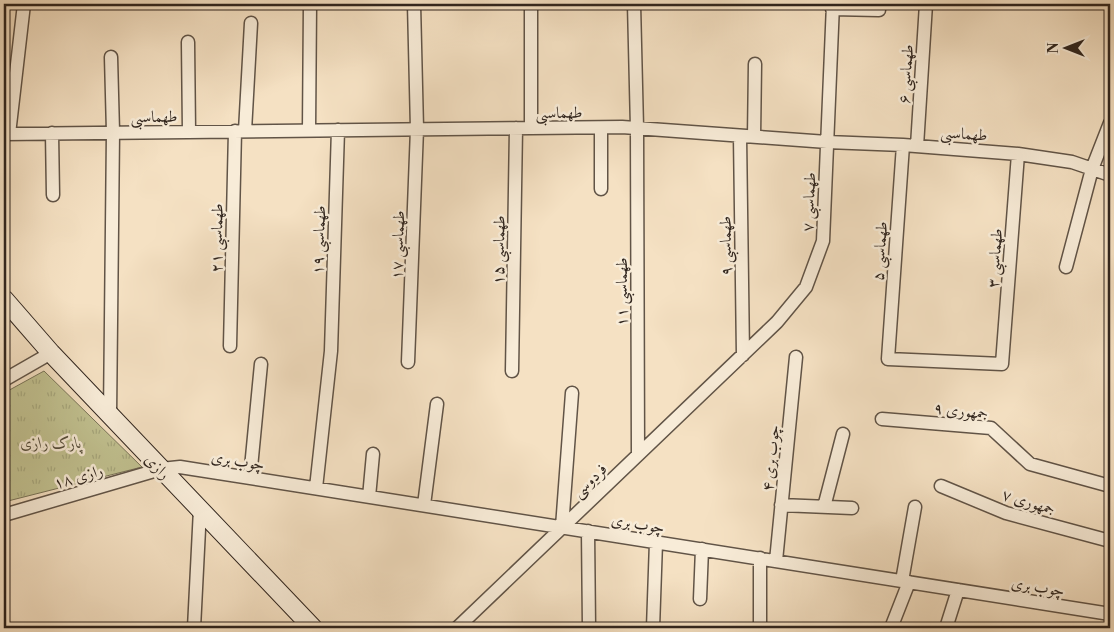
<svg xmlns="http://www.w3.org/2000/svg" width="1114" height="632" viewBox="0 0 1114 632" font-family="'Libre Bodoni',Amiri,serif">
	<style>
		.park { fill: url(#park-tufts); stroke: #787357 }
		.lines { fill: none; stroke-linecap: round; stroke-linejoin: round }
		.minor-casing { stroke: #615447; stroke-width: 15 }
		.secondary-casing { stroke: #30251e; stroke-width: 20 }
		.minor { stroke: #f8ecd8; stroke-width: 12 }
		.secondary { stroke: #f8ecd8; stroke-width: 18 }
		.labels { text-anchor: middle; stroke-width: 5; stroke-linejoin: round; paint-order: stroke }
		.street-label { font-size: 16px; fill: #30251e; stroke: #f8ecd8 }
		.park-label { font-size: 16px; font-style: italic; fill: #544c3a; stroke: #f8ecd8 }
	</style>
	<defs>
		<pattern id="park-tufts" width="24" height="20" patternUnits="userSpaceOnUse" patternTransform="scale(1.25)"><rect width="24" height="20" fill="#c1c190"/><path d="M3 7l-1-3M5 7V3M7 7l1-3M15 17l-1-3M17 17v-4M19 17l1-3" fill="none" stroke="#a6a67c"/></pattern>
	</defs>
	<rect width="100%" height="100%" fill="#f5e1c3"/>
	<filter id="stains"><feTurbulence type="fractalNoise" baseFrequency=".004" numOctaves="4"/><feColorMatrix values="0 0 0 0 .2 0 0 0 0 .09 0 0 0 0 .02 0 0 0 .5 -.17"/></filter>
	<radialGradient id="worn" r=".72"><stop offset=".6" stop-color="#630" stop-opacity="0"/><stop offset="1" stop-color="#630" stop-opacity=".3"/></radialGradient>
	<!-- park -->
	<path class="park" d="M44,371L142,467L4,502V393Z"/>
	<g class="lines">
		<defs>
			<path id="minor" d="M634,4L637,128L638,455
				M832,9L879,10
				M188,42L189,132
				M531,128V4
				M601,128V189
				M309,130L310,4
				M245,131L251,23
				M52,133L53,195
				M4,134L622,127L827,142L903,145L1018,154L1072,162L1110,175
				M9,134L24,4
				M740,136L743,355
				M754,137L755,64
				M903,145L888,359L1002,364L1018,154
				M917,146L926,4
				M1066,267L1092,169L1110,123
				M230,346L235,131
				M408,362L417,129L414,4
				M512,371L516,128
				M4,380L51,353
				M110,416L113,132L111,57
				M882,419L991,428L1030,464L1110,486
				M250,478L261,364
				M941,486L1006,513L1110,541
				M316,488L331,351L338,130
				M369,497L373,454
				M424,505L437,404
				M781,505L852,508
				M824,507L843,434
				M4,515L161,469L180,467L1110,614
				M562,527L572,393
				M588,531L589,628
				M760,558V628
				M776,561L796,357
				M902,581L915,507
				M700,599L702,549
				M194,628L200,509
				M457,628L777,322L806,287L823,241L833,4
				M653,628L656,542
				M891,628L909,582
				M946,628L958,590"/>
			<path id="secondary" d="M4,299L51,353L313,628"/>
		</defs>
		<!-- minor casing -->
		<use href="#minor" class="minor-casing"/>
		<!-- secondary casing -->
		<use href="#secondary" class="secondary-casing"/>
		<!-- minor -->
		<use href="#minor" class="minor"/>
		<!-- secondary -->
		<use href="#secondary" class="secondary"/>
	</g>
	<g class="labels">
		<!-- street labels -->
		<g class="street-label">
			<text transform="translate(905 74) rotate(-86)" y="6">۶ طهماسبی</text>
			<text transform="translate(559 112) rotate(-1)" y="6">طهماسبی</text>
			<text transform="translate(154 116) rotate(-1)" y="6">طهماسبی</text>
			<text transform="translate(964 133) rotate(4)" y="6">طهماسبی</text>
			<text transform="translate(808 202) rotate(-87)" y="6">۷ طهماسبی</text>
			<text transform="translate(216 238) rotate(-89)" y="6">۲۱ طهماسبی</text>
			<text transform="translate(318 240) rotate(-88)" y="6">۱۹ طهماسبی</text>
			<text transform="translate(397 245) rotate(-88)" y="6">۱۷ طهماسبی</text>
			<text transform="translate(725 246) rotate(-91)" y="6">۹ طهماسبی</text>
			<text transform="translate(498 250) rotate(-89)" y="6">۱۵ طهماسبی</text>
			<text transform="translate(879 251) rotate(-86)" y="6">۵ طهماسبی</text>
			<text transform="translate(994 258) rotate(-86)" y="6">۳ طهماسبی</text>
			<text transform="translate(621 292) rotate(-90)" y="6">۱۱ طهماسبی</text>
			<text transform="translate(961 410) rotate(6)" y="6">۹ جمهوری</text>
			<text transform="translate(770 458) rotate(-84)" y="6">۴ چوب بری</text>
			<text transform="translate(238 460) rotate(9)" y="6">چوب بری</text>
			<text transform="translate(158 466) rotate(46)" y="6">رازی</text>
			<text transform="translate(78 476) rotate(-16)" y="6">رازی ۱۸</text>
			<text transform="translate(589 480) rotate(-44)" y="6">فردوسی</text>
			<text transform="translate(1029 501) rotate(17)" y="6">۷ جمهوری</text>
			<text transform="translate(638 523) rotate(9)" y="6">چوب بری</text>
			<text transform="translate(1038 586) rotate(9)" y="6">چوب بری</text>
		</g>
		<!-- park labels -->
		<g class="park-label">
			<text x="51" y="448">پارک رازی</text>
		</g>
	</g>
	<!-- margin -->
	<rect width="1114" height="632" fill="none" stroke="#f5e1c3" stroke-width="20"/>
	<rect x="5" y="5" width="1104" height="622" fill="none" stroke="#30251e" stroke-width="2.5"/>
	<rect x="10" y="10" width="1094" height="612" fill="none" stroke="#30251e"/>
	<!-- north arrow -->
	<g transform="translate(1066 48) rotate(270)" stroke="#f8ecd8" stroke-width="4" paint-order="stroke">
	<path d="M0-4L9 19L0 12L-9 19Z" fill="#30251e"/>
	<text y="-8" font-size="14" font-weight="bold" text-anchor="middle" fill="#30251e">N</text>
	</g>
	<rect width="100%" height="100%" filter="url(#stains)"/>
	<rect width="100%" height="100%" fill="url(#worn)"/>
</svg>
